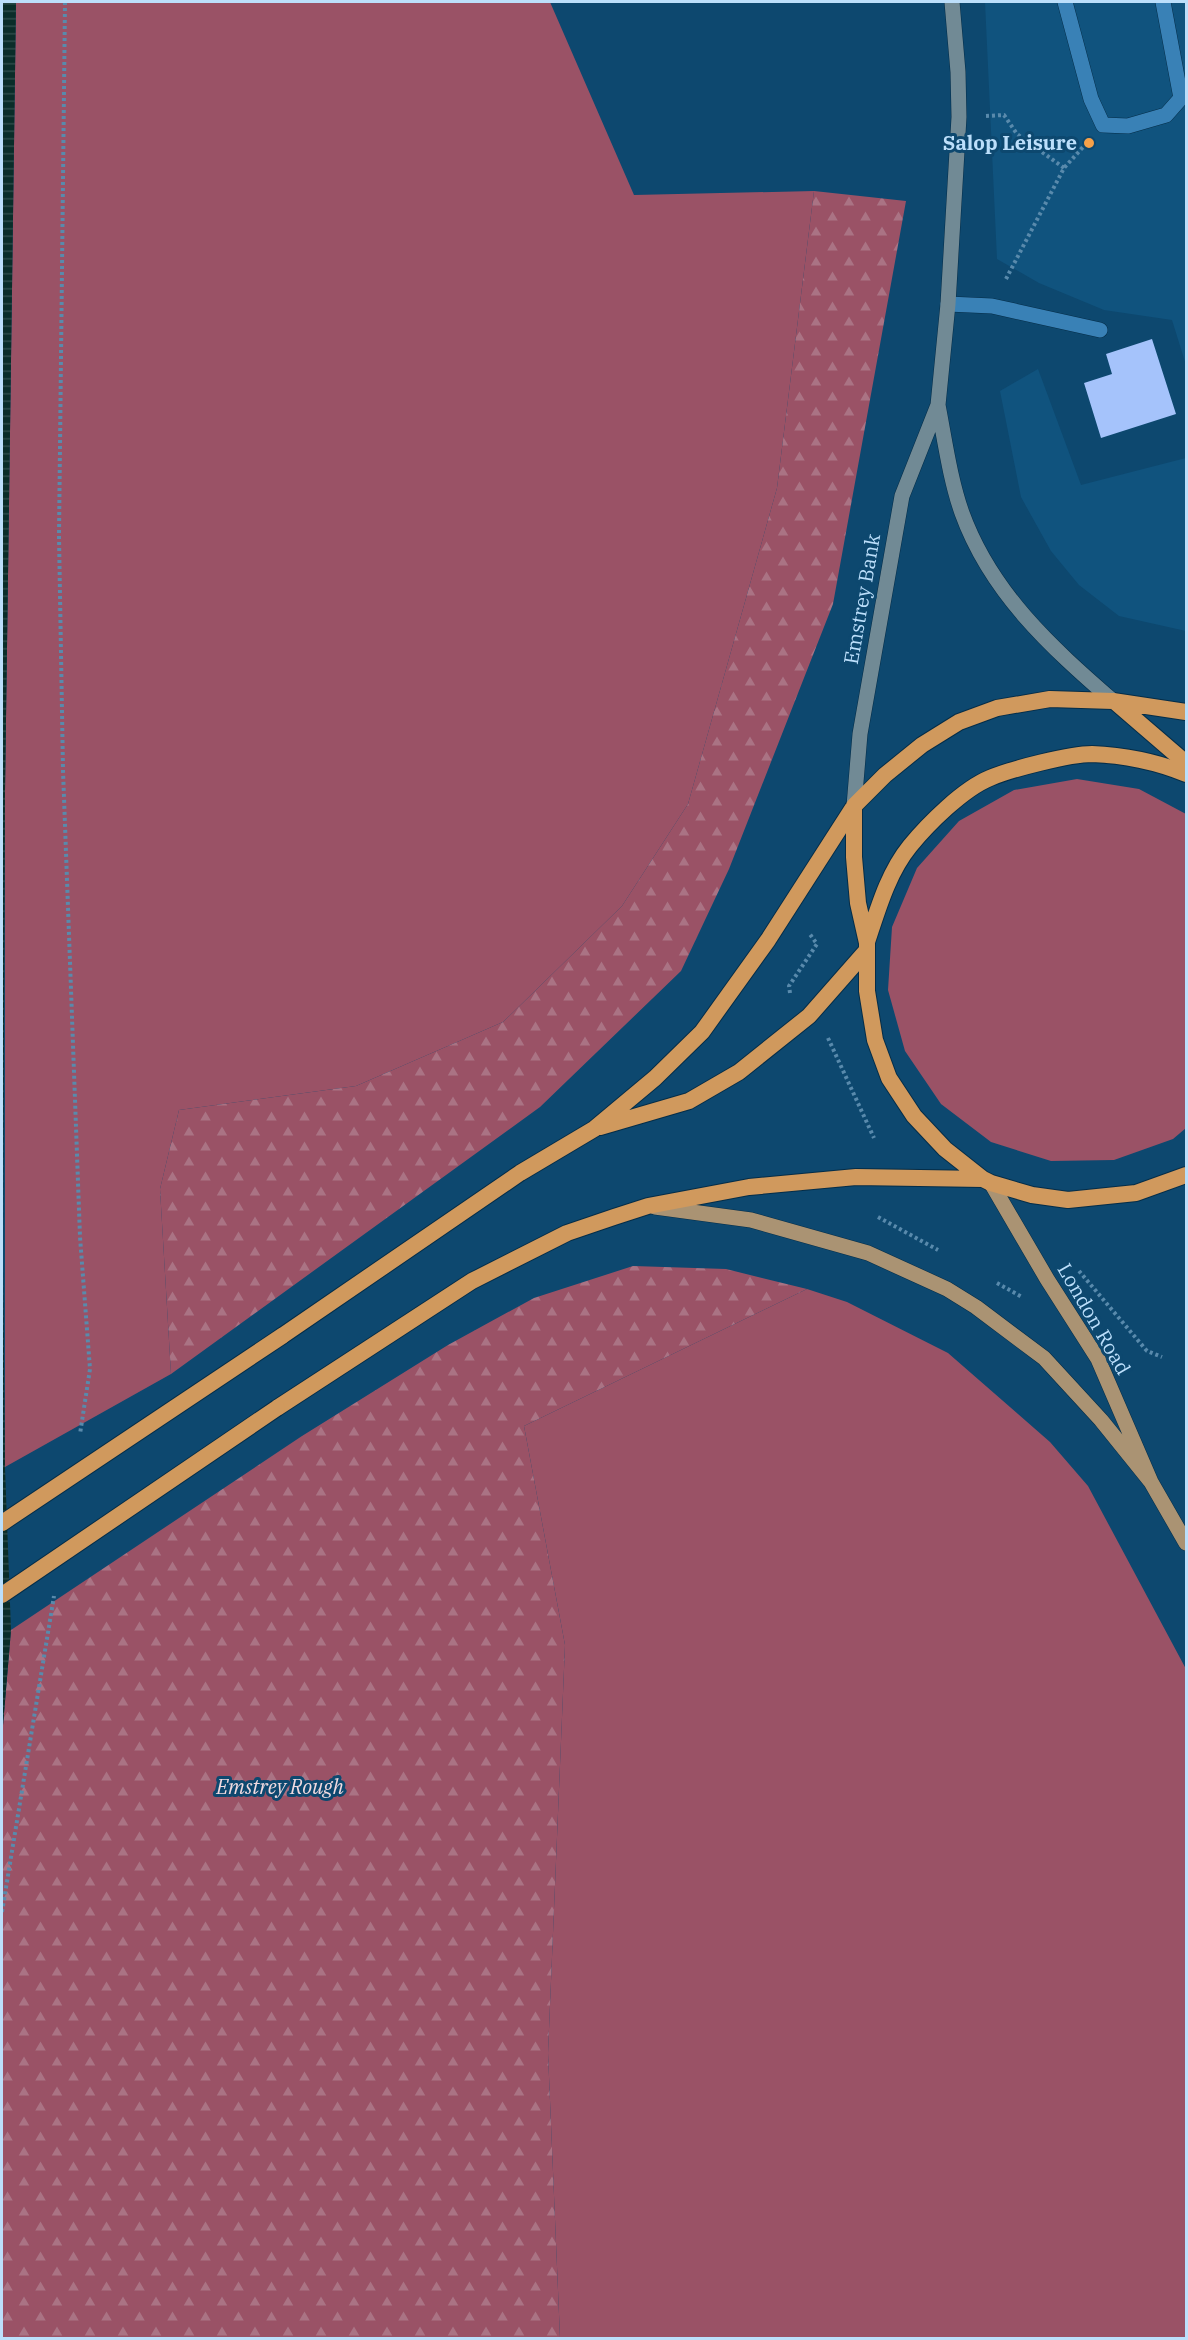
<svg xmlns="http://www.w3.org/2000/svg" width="1188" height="2340" viewBox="0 0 1188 2340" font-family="'IBM Plex Serif',serif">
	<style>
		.built { fill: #10537e }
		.green { fill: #9a5266 }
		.forest { fill: url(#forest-firs) }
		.water { fill: url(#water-rules) }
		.building { fill: #a5c3fb }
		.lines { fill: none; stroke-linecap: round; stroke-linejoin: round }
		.service-casing { stroke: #052d48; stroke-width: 16 }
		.secondary-casing { stroke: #052d48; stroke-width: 16 }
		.primary-casing { stroke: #052d48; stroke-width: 16 }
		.trunk-casing { stroke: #052d48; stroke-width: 18 }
		.path { stroke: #598aac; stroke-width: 4; stroke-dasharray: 3 3; stroke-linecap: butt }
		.service { stroke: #3981b6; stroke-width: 15 }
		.secondary { stroke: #718a95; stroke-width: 15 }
		.primary { stroke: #aa9373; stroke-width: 15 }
		.trunk { stroke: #d0995d; stroke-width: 16 }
		.trunk-bridge-casing { stroke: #052d48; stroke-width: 18; stroke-linecap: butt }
		.trunk-bridge { stroke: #d0995d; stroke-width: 16 }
		.poi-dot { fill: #f7a149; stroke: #0d486f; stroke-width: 2 }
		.labels { text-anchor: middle; stroke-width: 6; stroke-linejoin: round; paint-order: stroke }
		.poi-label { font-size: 20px; font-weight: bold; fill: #bcdffb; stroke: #0d486f; text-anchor: end }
		.street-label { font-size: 20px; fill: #bcdffb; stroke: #0d486f }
		.park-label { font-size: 20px; font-style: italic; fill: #f2dbe0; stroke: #0d486f }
	</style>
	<defs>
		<pattern id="forest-firs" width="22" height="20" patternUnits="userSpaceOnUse" patternTransform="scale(1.5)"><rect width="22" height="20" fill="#9a5266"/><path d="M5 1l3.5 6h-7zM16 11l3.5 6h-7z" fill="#aa7384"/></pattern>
		<pattern id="water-rules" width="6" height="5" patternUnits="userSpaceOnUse" patternTransform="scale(1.5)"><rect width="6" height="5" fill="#0a2d29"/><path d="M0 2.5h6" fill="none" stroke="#2c4b49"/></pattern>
	</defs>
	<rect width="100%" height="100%" fill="#0d486f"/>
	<!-- built -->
	<path class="built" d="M985,2H1186V365L1172,320L1104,310L1039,283L997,259Z
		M1038,369L1081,485L1186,458V631L1119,616L1079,585L1051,551L1021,497L1000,391Z"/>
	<!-- green -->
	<path class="green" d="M16,2H550L634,195L814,191L777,488L688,804L622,906L503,1022L356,1086L179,1110L160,1189L171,1374L5,1467V791Z
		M1077,779L1139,789L1186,814V1128L1173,1139L1114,1160L1051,1161L991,1142L941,1104L905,1051L888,990L892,927L917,868L959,821L1014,790Z
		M807,1289L847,1302L948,1353L1050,1442L1088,1486L1186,1669V2338H560L548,2053L565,1645L524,1426Z"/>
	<!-- forest -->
	<path class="forest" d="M814,191L906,201L833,604L729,869L681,971L540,1107L171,1374L160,1189L179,1110L356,1086L503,1022L622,906L688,804L777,488Z
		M633,1266L726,1269L807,1289L524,1426L565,1645L548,2053L560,2338H2V1737L11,1630L302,1436L448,1345L534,1298Z"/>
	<!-- water -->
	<path class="water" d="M2,2H16L5,791L3,1258L5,1467L11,1630L2,1737Z"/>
	<!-- building -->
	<path class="building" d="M1152,339L1176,414L1101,438L1084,383L1112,374L1106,354Z"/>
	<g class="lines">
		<defs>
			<path id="service" d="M1065,2L1091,99L1103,125L1128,126L1166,115L1181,98L1163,2
				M948,304L992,306L1100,330"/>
			<path id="secondary" d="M938,405C945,441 950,479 962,513C991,593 1051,647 1113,701
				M854,806L860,734L902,496L938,405L948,304L959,117L958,72L952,2"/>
			<path id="primary" d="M991,1183L1047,1279L1098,1359L1151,1482L1186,1543
				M655,1207L751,1220L868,1253L947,1289L976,1307L1044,1358L1101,1420L1151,1482"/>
			<path id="trunk" d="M1114,701L1186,763
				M854,806V857L858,903L867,943V991L875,1040L889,1078L914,1116L945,1149L983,1179L991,1183L1032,1195L1068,1200L1136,1193L1186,1175
				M867,942C878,909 888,873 910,846C928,824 963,789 990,778C1011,769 1070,754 1092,754C1123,755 1158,762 1186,774
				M600,1127L689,1101L739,1072L809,1016L867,950
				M282,1336L520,1173L594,1129L655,1078L702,1032L768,940L854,806L885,775L922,745L959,722L997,708L1050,699L1113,701L1186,712
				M277,1408L472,1281L567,1233L614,1217L648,1206L749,1187L856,1177L983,1179"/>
		</defs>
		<!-- service casing -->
		<use href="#service" class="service-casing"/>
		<!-- secondary casing -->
		<use href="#secondary" class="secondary-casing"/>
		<!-- primary casing -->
		<use href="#primary" class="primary-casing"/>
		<!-- trunk casing -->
		<use href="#trunk" class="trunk-casing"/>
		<!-- path -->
		<path class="path" d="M65,2L59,536L63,770L80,1237L90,1369L80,1434
			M986,116L1004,115L1017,134L1064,168
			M1006,279L1064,168L1084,146
			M790,993L789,986L817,944L809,933
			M828,1038L874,1138
			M878,1217L938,1250
			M1079,1271L1147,1351L1162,1357
			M997,1283L1022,1297
			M2,1912L54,1596"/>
		<!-- service -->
		<use href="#service" class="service"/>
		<!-- secondary -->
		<use href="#secondary" class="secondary"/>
		<!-- primary -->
		<use href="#primary" class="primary"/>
		<!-- trunk -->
		<use href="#trunk" class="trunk"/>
		<defs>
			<path id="trunk-bridge" d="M2,1523L282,1336
				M2,1595L277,1408"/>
		</defs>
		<!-- trunk-bridge casing -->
		<use href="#trunk-bridge" class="trunk-bridge-casing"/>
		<!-- trunk-bridge -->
		<use href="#trunk-bridge" class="trunk-bridge"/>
	</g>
	<!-- markers -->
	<circle class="poi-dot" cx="1089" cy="143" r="6"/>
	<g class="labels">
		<!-- poi labels -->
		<g class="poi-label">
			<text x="1077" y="150">Salop Leisure</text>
		</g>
		<!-- street labels -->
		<g class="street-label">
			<text transform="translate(862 599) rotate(-80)" y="7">Emstrey Bank</text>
			<text transform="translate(1094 1319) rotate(60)" y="7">London Road</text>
		</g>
		<!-- park labels -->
		<g class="park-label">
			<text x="280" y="1794">Emstrey Rough</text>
		</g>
	</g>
	<!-- border -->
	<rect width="1188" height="2340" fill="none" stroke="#bcdffb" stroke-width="6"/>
</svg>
